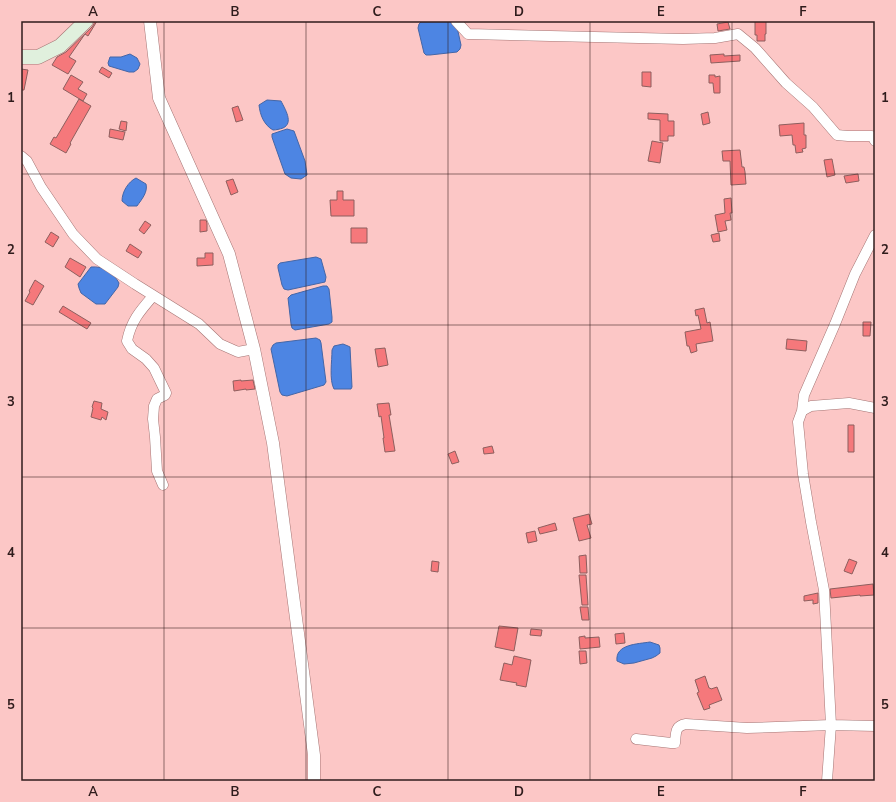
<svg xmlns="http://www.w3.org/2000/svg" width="896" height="802" viewBox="0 0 896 802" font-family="'Nunito Sans',sans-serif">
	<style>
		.water { fill: #4d85e3; stroke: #4466a7 }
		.building { fill: #f5787b; stroke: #8d5f5e }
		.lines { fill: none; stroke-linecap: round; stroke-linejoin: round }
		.minor-casing { stroke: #a57574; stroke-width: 11 }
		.tertiary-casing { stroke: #a57574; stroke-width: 13 }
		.secondary-casing { stroke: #a57574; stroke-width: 15 }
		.minor { stroke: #fff; stroke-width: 10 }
		.tertiary { stroke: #fff; stroke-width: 12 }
		.secondary { stroke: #e0f0dd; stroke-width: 14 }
		.grid { fill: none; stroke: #2f1c1c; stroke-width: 1; stroke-opacity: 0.55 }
		.neatline { fill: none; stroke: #2f1c1c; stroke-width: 1.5 }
		.grid-label { font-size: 13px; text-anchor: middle; font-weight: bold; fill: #2f1c1c }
	</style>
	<rect width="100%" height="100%" fill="#fcc7c6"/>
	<!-- water -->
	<path class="water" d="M448,21L452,22L457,27L461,45L460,49L457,52L430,55H426L424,53L418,28L419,24L421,22Z
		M130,54L137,58L140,64L138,69L134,72H129L109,66L108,63L110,57H121Z
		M267,100L281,101C285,109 294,123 283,128C280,129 276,130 273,130C264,125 260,115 259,105Z
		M287,129L294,131L305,161L307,175L301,179L291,178L285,174L273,140L272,137V134Z
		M136,178L146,184C148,192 142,199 137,206H128L122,201C122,192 128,182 136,178Z
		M316,257L321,259L326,277L325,282L288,290L284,289L282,285L278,268V265L280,263Z
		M91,267C104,266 113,272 119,283L118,287L105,304H96L81,293L79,288L78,284Z
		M323,286H327L329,289L332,317V322L329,324L295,330L292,328L291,324L288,298L291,295Z
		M316,338L320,340L321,343L326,382L324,385L287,396L282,395L280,392L271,349L273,345L276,343Z
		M343,344L348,346L350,347L352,387L351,389H334C329,380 332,361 332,350L334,346Z
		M650,642L659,645L660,648V653L656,656L652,658L634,663L624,664L617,661C615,644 638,644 650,642Z"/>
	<!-- building -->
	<path class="building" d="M94,21H97L88,36L85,34L69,57L76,61L68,74L52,65L57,57L66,52L92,27L94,24Z
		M755,21H766V34H765V41H757V35H755Z
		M728,22L730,29L718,31L717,24Z
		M724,54V56L740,55V61L711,63L710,55Z
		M102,67L112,73L109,78L99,72Z
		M21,69L28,70L24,90H21Z
		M642,72H651V87L642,86Z
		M71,75L83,82L78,89L87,94L83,101L63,89Z
		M709,75H715V77L720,76V93H714L713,83H709Z
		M79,99L91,106L70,143L71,144L66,153L50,144L54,137L56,138Z
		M238,106L243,120L236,122L232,108Z
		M708,112L710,123L703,125L701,114Z
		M648,113L668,114V121H674V136H668V141H660V120L648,119Z
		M121,121L127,122L126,131L119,129Z
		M804,123V135H806V148L802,149L803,152L796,153L795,145H793L792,135L780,136L779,125Z
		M110,129L125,132L123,140L109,137Z
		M652,141L663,143L660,163L648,161Z
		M740,150L742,167H744L745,172L746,184L731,185L730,161H723L722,151Z
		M832,159L835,175L827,177L824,160Z
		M858,174L859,181L846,183L844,176Z
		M233,179L238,192L231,195L226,181Z
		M337,191H343V200H354V216H331L330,200H337Z
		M731,198L732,213H730L731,220L725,221L727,230L718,232L715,215L725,213L724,199Z
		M200,220H206L207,223V231L200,232Z
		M145,221L151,225L144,234L139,230Z
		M351,228H367V243H351Z
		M51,232L59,237L53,247L45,242Z
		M719,233L720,241L713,242L711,235Z
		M130,244L142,252L138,258L126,251Z
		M205,253H213V265L197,266V258H205Z
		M70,258L86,267L80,277L65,267Z
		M35,280L44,286L33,305L25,301L30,292L29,291Z
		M63,306L91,323L87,329L59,312Z
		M704,308L707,323L710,322L713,341L696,344L697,351L691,353L689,346H687L685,332L701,329L698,315L696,316L695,310Z
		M863,322H871L870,336H863Z
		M787,339L807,341L806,351L786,349Z
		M385,348L388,365L378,367L375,349Z
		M241,380V381L253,380L255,389L246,390V389L234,391L233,381Z
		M94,401L102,403L101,409L108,412L106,420L102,417L101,420L91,417L93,408L92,407Z
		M389,403L391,415H389L395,451L385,452L383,438H384L381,416L379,417L377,404Z
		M848,425H854V452H848Z
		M492,446L494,453L484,454L483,448Z
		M455,451L459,462L452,464L448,454Z
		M589,514L592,524L587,525L591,538L579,541L573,518Z
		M555,523L557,530L540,534L538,528Z
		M535,531L537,541L528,543L526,533Z
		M586,555L587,573H580L579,556Z
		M849,559L857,562L852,574L844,571Z
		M432,561L439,562L438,572L431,571Z
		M579,575H586L588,605H582Z
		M873,584L874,595L860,596V595L831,598L830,589Z
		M818,593V603L813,604V600L804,601V596Z
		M580,607H588L589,620H582Z
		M499,626L518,628L514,651L495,647Z
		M531,629L542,630L541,636L530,635Z
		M624,633L625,643L616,644L615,634Z
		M585,636V638L599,637L600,647L580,649L579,637Z
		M579,651H586L587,663L580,664Z
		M514,656L531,660L526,687L516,685L517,683L500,680L504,663L512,665Z
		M705,676L709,688H710L711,689L717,687L722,700L709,705L710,708L704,710L697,693L699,692L695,680Z"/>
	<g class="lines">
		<defs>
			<path id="minor" d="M456,21L468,34L550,36L683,39L715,38L738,34L755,48L786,83L813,107L837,135L848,136H872L875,141
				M21,156L27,161L41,187L73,234L97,259L135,284L199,324L220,344L238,352L254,349
				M153,296C140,311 131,321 127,341L132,349L146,359L154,368L166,393L165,395L157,399L154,406L153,419L155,437L157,471L163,485
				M802,411L804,395L835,324L855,274L875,235
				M636,739L671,743H675C676,732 675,726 686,724L747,728L831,725L875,726
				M827,781L831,725L824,590L811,522L803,474L798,422L802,411L811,406L849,403L875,408"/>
			<path id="tertiary" d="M150,21L159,98L229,254L254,349L273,443L314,755V781"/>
			<path id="secondary" d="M21,57H38L60,46L86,21"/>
		</defs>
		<!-- minor casing -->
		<use href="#minor" class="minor-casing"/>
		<!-- tertiary casing -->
		<use href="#tertiary" class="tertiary-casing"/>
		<!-- secondary casing -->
		<use href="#secondary" class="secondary-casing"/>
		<!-- minor -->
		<use href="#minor" class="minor"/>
		<!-- tertiary -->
		<use href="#tertiary" class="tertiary"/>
		<!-- secondary -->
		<use href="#secondary" class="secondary"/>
	</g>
	<!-- grid -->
	<path class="grid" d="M164,21V781M306,21V781M448,21V781M590,21V781M732,21V781M21,174H875M21,325H875M21,477H875M21,628H875"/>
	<!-- border -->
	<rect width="896" height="802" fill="none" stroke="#fcc7c6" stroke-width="44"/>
	<rect x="22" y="22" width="852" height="758" class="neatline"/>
	<g class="grid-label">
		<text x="93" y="16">A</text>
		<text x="235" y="16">B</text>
		<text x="377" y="16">C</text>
		<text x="519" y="16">D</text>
		<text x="661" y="16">E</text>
		<text x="803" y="16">F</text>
		<text x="11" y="102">1</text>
		<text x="885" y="102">1</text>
		<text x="11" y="254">2</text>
		<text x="885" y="254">2</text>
		<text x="11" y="406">3</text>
		<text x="885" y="406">3</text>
		<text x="11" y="557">4</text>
		<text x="885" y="557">4</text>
		<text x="11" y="709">5</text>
		<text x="885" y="709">5</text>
		<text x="93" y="796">A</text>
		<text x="235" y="796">B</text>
		<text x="377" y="796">C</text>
		<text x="519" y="796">D</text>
		<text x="661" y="796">E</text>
		<text x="803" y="796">F</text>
	</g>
</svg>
